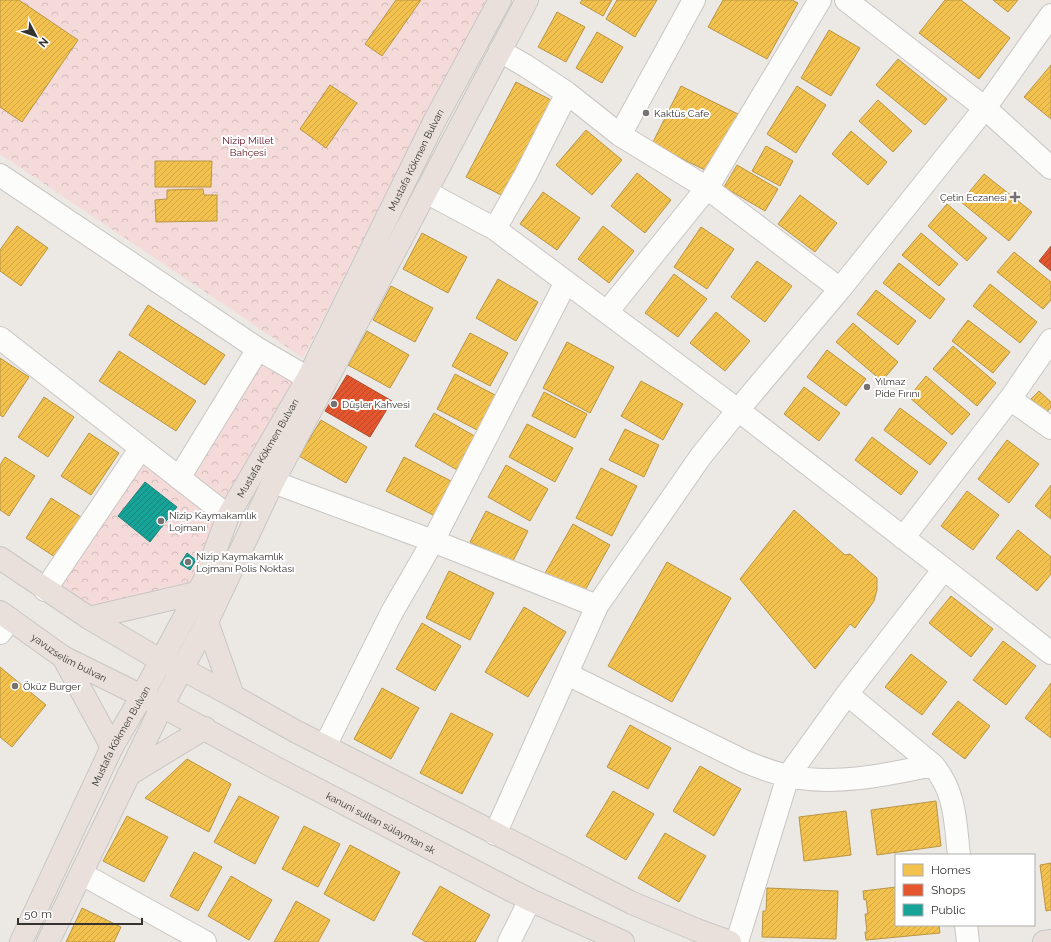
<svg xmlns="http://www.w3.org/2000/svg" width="1051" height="942" viewBox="0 0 1051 942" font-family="Raleway,sans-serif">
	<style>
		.park { fill: url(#park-crowns) }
		.homes { fill: url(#homes-hatch); stroke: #b99645 }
		.shops { fill: url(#shops-hatch); stroke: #b04c2f }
		.public { fill: url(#public-hatch); stroke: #208179 }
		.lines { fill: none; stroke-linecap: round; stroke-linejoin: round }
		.minor-casing { stroke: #c9c6c3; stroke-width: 24 }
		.major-casing { stroke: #c8c6c4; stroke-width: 24 }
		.minor { stroke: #fcfcfb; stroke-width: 22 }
		.major { stroke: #e9e0dc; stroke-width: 22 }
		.poi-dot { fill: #75726f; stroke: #fff; stroke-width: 1.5 }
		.labels { text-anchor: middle; stroke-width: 4; stroke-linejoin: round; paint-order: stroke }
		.poi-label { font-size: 10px; fill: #353230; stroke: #fff; text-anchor: start }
		.park-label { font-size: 10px; fill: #5f111e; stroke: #fff }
		.street-label { font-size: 10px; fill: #353230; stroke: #fff }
	</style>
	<defs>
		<pattern id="park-crowns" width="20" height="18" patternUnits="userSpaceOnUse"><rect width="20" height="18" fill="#f4dbda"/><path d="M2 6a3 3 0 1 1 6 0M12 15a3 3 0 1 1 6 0" fill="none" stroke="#d2bcbb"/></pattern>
		<pattern id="homes-hatch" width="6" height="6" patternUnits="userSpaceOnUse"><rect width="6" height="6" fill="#f2c14e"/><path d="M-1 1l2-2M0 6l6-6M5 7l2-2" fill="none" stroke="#d0a644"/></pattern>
		<pattern id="shops-hatch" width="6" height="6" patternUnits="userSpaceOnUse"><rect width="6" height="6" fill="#e4572e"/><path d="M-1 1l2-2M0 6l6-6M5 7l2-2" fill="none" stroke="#ba4928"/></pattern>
		<pattern id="public-hatch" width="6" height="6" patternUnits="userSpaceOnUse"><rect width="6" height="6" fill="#17a398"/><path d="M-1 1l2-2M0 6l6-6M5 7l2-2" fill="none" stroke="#16857c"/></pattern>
	</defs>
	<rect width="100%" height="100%" fill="#ece8e4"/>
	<!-- park -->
	<path class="park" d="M0,0H487L426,116L303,358L0,154Z
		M258,349L308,378L204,581L89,618L45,590L141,448L179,478Z"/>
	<!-- homes -->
	<path class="homes" d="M0,0H19L78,40L22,122L0,107Z
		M396,0H421L382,56L365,44Z
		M582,0H612L603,16L580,3Z
		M617,0H657L635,37L606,19Z
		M723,0H792L798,3L767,59L708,27Z
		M945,0H961L1010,38L979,79L919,33Z
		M993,0H1018L1008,12Z
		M557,12L585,27L566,62L538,47Z
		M829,30L860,48L831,96L801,78Z
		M597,32L623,47L602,83L576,68Z
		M898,59L947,99L925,125L876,85Z
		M1051,65V119L1024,97Z
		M516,82L553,101L503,196L466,177Z
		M330,85L357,103L326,148L300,129Z
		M681,86L738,114L709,172L652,144Z
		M797,86L826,105L796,153L767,134Z
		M878,100L912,131L893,152L859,121Z
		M586,130L622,160L592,195L556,165Z
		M851,131L887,162L868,185L832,154Z
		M766,146L793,161L780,186L752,171Z
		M155,161H212L211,187H155Z
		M737,165L778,189L765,211L724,187Z
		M637,173L671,200L645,233L611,206Z
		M984,174L1032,212L1009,241L961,202Z
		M203,189L204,195H217V221L156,222L155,200L167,199V190Z
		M543,192L580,218L557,250L520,224Z
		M800,195L837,223L815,252L778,224Z
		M947,204L987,238L967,261L928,226Z
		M17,226L48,248L21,286L0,271V250Z
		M603,226L634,251L609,283L578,259Z
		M701,227L734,249L707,289L674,267Z
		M422,233L467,257L448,293L403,269Z
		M921,233L958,264L939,286L902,255Z
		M1014,252L1051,282V300L1043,309L997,272Z
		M757,261L792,286L765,322L731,297Z
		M899,263L945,299L930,319L883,283Z
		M674,274L707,299L678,337L645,313Z
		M498,279L538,302L516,341L476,318Z
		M990,284L1037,322L1020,343L973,306Z
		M391,286L433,308L415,342L373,320Z
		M876,290L916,321L898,345L857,314Z
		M148,305L225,355L205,385L129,335Z
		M716,312L750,341L725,371L690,343Z
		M968,320L1010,352L993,373L952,341Z
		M853,323L898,362L882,381L836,342Z
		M367,331L409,355L390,388L348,365Z
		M470,333L508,353L490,386L452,366Z
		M567,342L614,367L590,413L543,388Z
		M953,346L996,383L977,406L933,369Z
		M827,350L866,379L846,406L807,377Z
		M119,351L196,401L176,431L99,381Z
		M0,358L29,377L3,417L0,415Z
		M455,374L499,397L481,432L437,409Z
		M926,376L970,414L952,435L909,397Z
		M641,381L683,404L663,440L621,416Z
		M804,387L840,413L819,441L784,414Z
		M1039,391L1051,402V407L1046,413L1028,409L1035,402L1031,399Z
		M544,392L587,414L575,438L532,416Z
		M44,397L74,417L48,457L18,437Z
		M900,408L947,443L930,465L884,430Z
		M434,413L478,438L459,471L415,446Z
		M321,420L367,447L346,483L299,456Z
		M527,424L573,448L555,482L509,457Z
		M625,429L659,445L644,477L609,460Z
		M89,433L119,453L91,495L61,476Z
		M872,437L918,472L901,495L855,460Z
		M1007,440L1039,464L1009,503L978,479Z
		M5,457L35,476L9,516L0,510V465Z
		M404,457L453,482L435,516L386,491Z
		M506,465L548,489L530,521L488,497Z
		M601,468L637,486L612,536L576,518Z
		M1051,485V519L1035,506Z
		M967,491L999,515L973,550L941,526Z
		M51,498L81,517L55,557L26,538Z
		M794,510L845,555L850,554L877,578V590L874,601L855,628L850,624L815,669L740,579Z
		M486,511L528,531L512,563L470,542Z
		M573,524L610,545L582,596L544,575Z
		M1018,530L1051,557V574L1037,591L996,558Z
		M667,562L731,598L672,702L608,666Z
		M449,571L494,593L470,640L426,618Z
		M951,596L993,629L971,657L929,623Z
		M524,607L566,632L528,697L485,672Z
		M422,623L461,646L435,691L396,669Z
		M1003,641L1036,666L1006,705L973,680Z
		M911,654L947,682L922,715L885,687Z
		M0,667L46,705L12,747L0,737Z
		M1051,683V738L1025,718Z
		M382,688L419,708L391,759L354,739Z
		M958,701L990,726L965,759L932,734Z
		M451,713L493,734L462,794L420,773Z
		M630,725L671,748L648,789L607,767Z
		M187,759L231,784L209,832L145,798Z
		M700,766L741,789L714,836L673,811Z
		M613,791L654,814L626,860L586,836Z
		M239,796L279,817L255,864L214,842Z
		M936,801L941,846L877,855L871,810Z
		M846,811L851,855L804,861L799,817Z
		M127,816L168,837L144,882L103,861Z
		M304,826L340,844L318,887L282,869Z
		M665,833L706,856L679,902L638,878Z
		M350,845L400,872L374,921L324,894Z
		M194,852L222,867L198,911L170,896Z
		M1051,863V910L1046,911L1040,865Z
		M231,876L272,900L249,940L208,916Z
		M440,886L490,915L475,942H426L412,934Z
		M896,887V925H939L940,933L866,940L865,932H867L865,914H868L866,899L864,900L863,891Z
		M767,888L838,891L836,939L762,937L763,911H766Z
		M296,901L330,920L318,942H274Z
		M82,908L121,927L114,942H66Z"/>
	<!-- shops -->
	<path class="shops" d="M1051,246V271L1039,261Z
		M347,375L392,401L370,437L325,411Z"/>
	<!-- public -->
	<path class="public" d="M145,482L177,507L150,542L118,516Z
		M187,553L196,560L190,570L180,564Z"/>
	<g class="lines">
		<defs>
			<path id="minor" d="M846,0L985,108L1051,168
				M500,51L526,66L567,93L620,135L707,188L840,289
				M620,135L694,0
				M0,175L258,349L308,378
				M426,192L495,229L738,410L944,569L1051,653
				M495,229L526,174L567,93
				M607,312L707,188L820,0
				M0,338L228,516
				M1010,399L1051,428
				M179,478L258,349
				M273,482L433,541L597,606
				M903,538L1010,399L1051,340
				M45,590L141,448
				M0,633L10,619
				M567,674L744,761C758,767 772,772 787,776C836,786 886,775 933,765C956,793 955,821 959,855
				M847,694L933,765
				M325,746L392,612L433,541L566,282
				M495,834L597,606L701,456L738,410L840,289L985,108L1051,15
				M82,874L205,942
				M966,925L968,942
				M509,942L530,900
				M737,942L788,776L847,694L944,569"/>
			<g id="major">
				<path d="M0,558L89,618L160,660L182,669L233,696L295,731L632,903L697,930L730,942"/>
				<path id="s1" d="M0,612L63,657L162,706L274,767L530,900L623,942"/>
				<path d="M89,618L196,593"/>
				<path d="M207,622L233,696"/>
				<path d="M63,657L112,747"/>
				<path d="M128,775L205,728"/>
				<path id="s2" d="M21,942L112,747L142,696L204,581L228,516L308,378L435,120L500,0"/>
				<path d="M48,942L162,706L207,622L273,482L527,0"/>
				<path d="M1044,942L1051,941"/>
			</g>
		</defs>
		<!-- minor casing -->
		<use href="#minor" class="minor-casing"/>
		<!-- major casing -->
		<use href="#major" class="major-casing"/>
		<!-- minor -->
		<use href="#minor" class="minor"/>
		<!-- major -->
		<use href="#major" class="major"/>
	</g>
	<!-- markers -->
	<g class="poi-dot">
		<circle cx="646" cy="113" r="4"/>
		<path d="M1013 191h4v4h4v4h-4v4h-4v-4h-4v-4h4z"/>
		<circle cx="867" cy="387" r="4"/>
		<circle cx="334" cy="404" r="4"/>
		<circle cx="161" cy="521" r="4"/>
		<circle cx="188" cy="562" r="4"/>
		<circle cx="15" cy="686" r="4"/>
	</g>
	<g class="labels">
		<!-- poi labels -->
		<g class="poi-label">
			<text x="654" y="117">Kaktüs Cafe</text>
			<text x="1007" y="201" text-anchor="end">Çetin Eczanesi</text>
			<text x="875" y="385">Yılmaz<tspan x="875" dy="12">Pide Fırını</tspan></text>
			<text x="342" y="408">Düşler Kahvesi</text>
			<text x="169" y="519">Nizip Kaymakamlık<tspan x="169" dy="12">Lojmanı</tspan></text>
			<text x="196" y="560">Nizip Kaymakamlık<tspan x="196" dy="12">Lojmanı Polis Noktası</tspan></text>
			<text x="23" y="690">Öküz Burger</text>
		</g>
		<!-- park labels -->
		<g class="park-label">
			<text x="248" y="144">Nizip Millet<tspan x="248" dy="12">Bahçesi</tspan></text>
		</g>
		<!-- street labels -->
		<g class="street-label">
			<text dy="4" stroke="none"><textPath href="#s2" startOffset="877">Mustafa Kökmen Bulvarı</textPath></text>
			<text dy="4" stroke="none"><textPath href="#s2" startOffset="553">Mustafa Kökmen Bulvarı</textPath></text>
			<text dy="4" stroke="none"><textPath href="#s1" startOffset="83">yavuzselim bulvarı</textPath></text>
			<text dy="4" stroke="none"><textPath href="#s2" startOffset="229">Mustafa Kökmen Bulvarı</textPath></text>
			<text dy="4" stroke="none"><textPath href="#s1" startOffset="436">kanuni sultan sülayman sk</textPath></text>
		</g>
	</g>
	<!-- legend -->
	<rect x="895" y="854" width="140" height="72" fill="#ffffff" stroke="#aeadac"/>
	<rect x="903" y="864" width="20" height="12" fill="#f2c14e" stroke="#aeadac"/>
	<text x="931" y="874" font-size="12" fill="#353230">Homes</text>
	<rect x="903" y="884" width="20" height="12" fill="#e4572e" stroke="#aeadac"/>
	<text x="931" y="894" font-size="12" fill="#353230">Shops</text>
	<rect x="903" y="904" width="20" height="12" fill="#17a398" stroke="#aeadac"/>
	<text x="931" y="914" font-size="12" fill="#353230">Public</text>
	<!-- north arrow -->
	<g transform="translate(36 36) rotate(131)" stroke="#ffffff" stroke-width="3" paint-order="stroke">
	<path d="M0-3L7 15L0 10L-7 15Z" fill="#353230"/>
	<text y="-6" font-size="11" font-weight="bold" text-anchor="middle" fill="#353230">N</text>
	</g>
	<!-- scale -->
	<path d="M18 918v6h124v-6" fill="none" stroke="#353230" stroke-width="2"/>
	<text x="24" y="918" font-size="12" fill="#353230" stroke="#ffffff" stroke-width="3" paint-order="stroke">50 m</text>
</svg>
